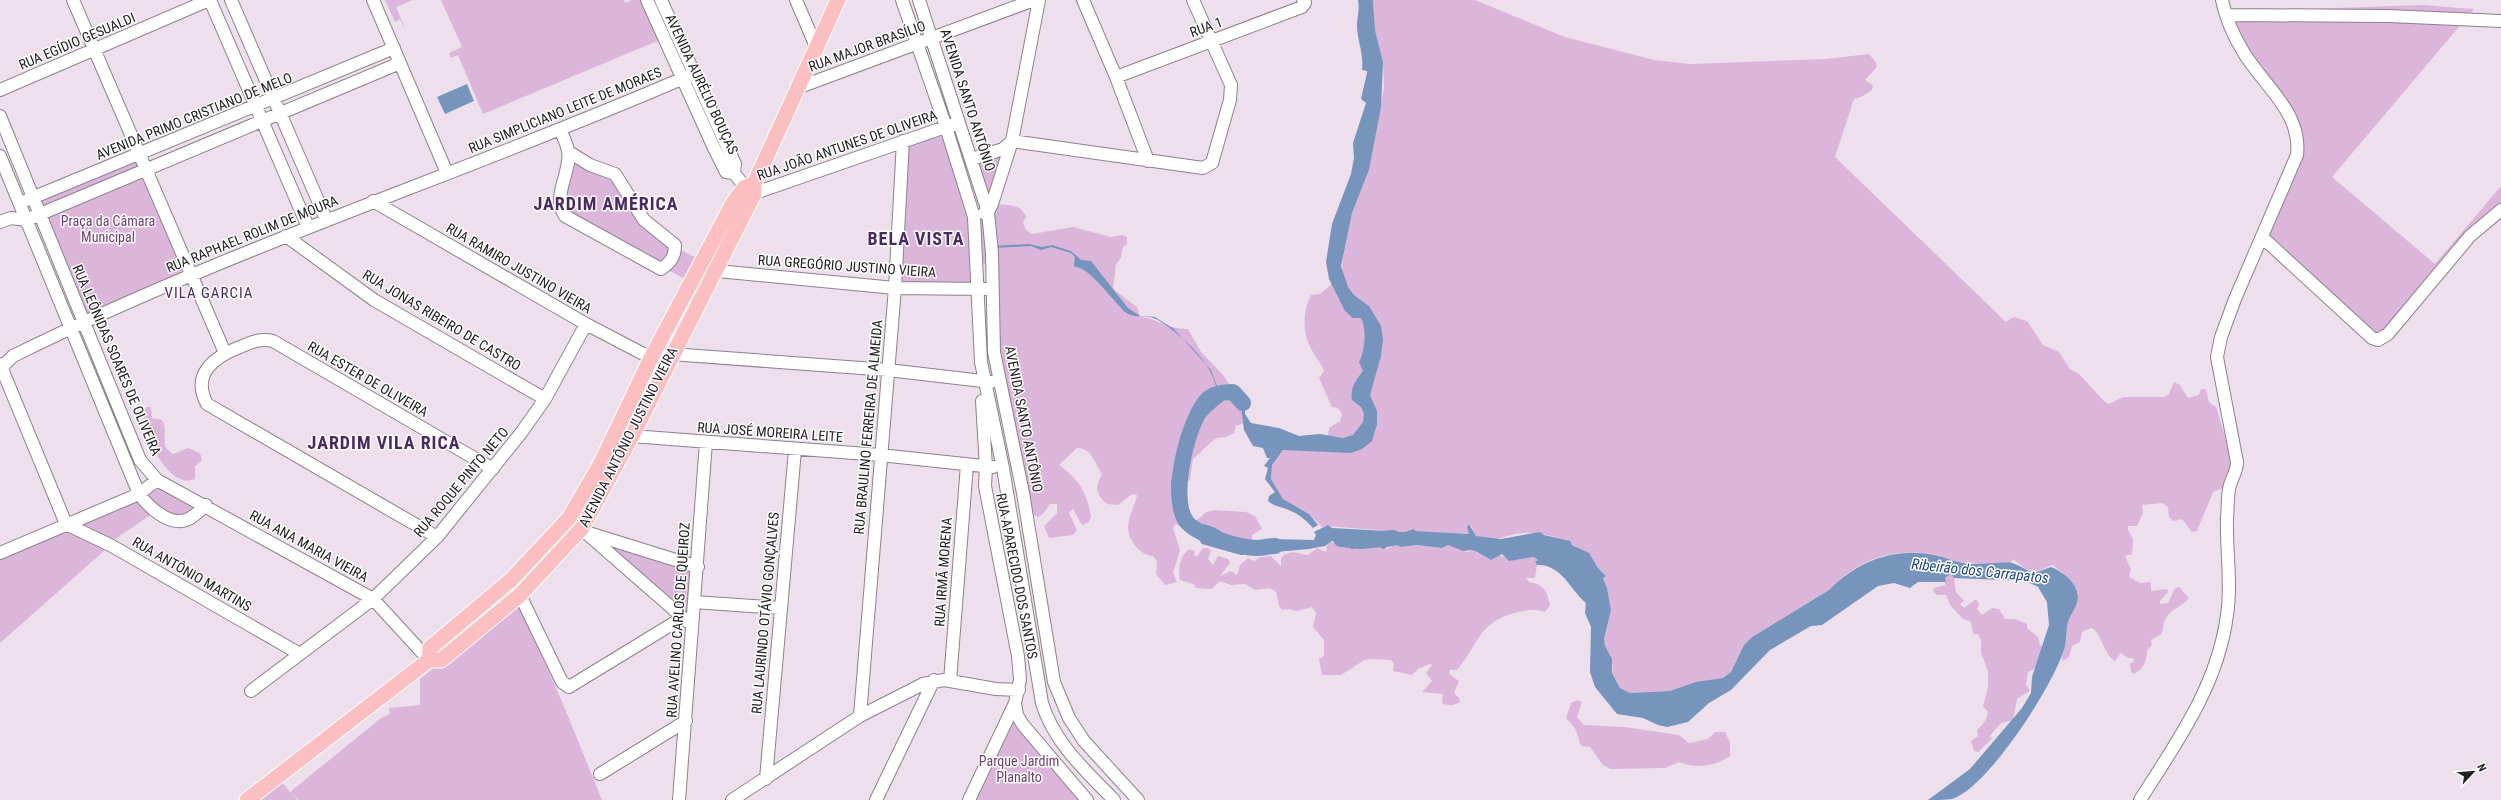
<svg xmlns="http://www.w3.org/2000/svg" width="2501" height="800" viewBox="0 0 2501 800" font-family="'Roboto Condensed',sans-serif">
	<style>
		.green { fill: #dbb6da }
		.water { fill: #7694bc }
		.lines { fill: none; stroke-linecap: round; stroke-linejoin: round }
		.river { stroke: #7694bc; stroke-width: 16 }
		.minor-casing { stroke: #8c818b; stroke-width: 14 }
		.major-casing { stroke: #fff; stroke-width: 17 }
		.minor { stroke: #fff; stroke-width: 12 }
		.major { stroke: #fcbfc1; stroke-width: 15 }
		.labels { text-anchor: middle; stroke-width: 3; stroke-linejoin: round; paint-order: stroke }
		.street-label { font-size: 14px; fill: #242024; stroke: #fff }
		.park-label { font-size: 14px; fill: #6e3d6e; stroke: #fff }
		.neighbourhood-label { font-size: 15px; letter-spacing: 1px; fill: #492962; stroke: #fff }
		.water-label { font-size: 15px; font-style: italic; fill: #1d4579; stroke: #fff }
		.district-label { font-size: 18px; font-weight: bold; letter-spacing: 1px; fill: #492962; stroke: #fff }
	</style>
	<rect width="100%" height="100%" fill="#ede0ec"/>
	<!-- green -->
	<path class="green" d="M385,0H413L396,7L407,33L400,19L395,22Z
		M441,0H624L625,3L632,0H645L662,39L483,114L458,55L451,58L449,53L462,47Z
		M1373,0H1475L1565,37L1654,60L1690,64L1826,59L1869,54L1876,62L1877,67L1865,80L1873,85L1872,90L1861,97L1854,99L1835,157L2006,322L2014,317L2027,321L2043,345L2059,352L2070,369L2079,374L2104,401L2109,404L2123,397H2164L2169,394L2174,382L2180,385L2188,398L2199,395L2201,389H2206L2209,402L2216,407L2218,413L2238,482L2213,492L2197,531L2192,532L2182,519L2173,521L2169,517L2168,507L2162,503L2142,505L2143,513L2137,526H2128V530L2133,539L2132,554L2125,556L2131,569L2129,577L2140,583L2151,582V591L2167,589L2168,592L2160,601V604L2168,603L2175,588L2179,587L2189,598C2183,606 2171,609 2166,618C2159,631 2169,632 2151,640L2152,645L2147,651C2147,661 2143,669 2134,674L2131,672L2130,663L2134,662L2133,658H2128L2121,653L2115,661C2104,655 2101,631 2091,628L2082,632L2080,642L2072,646L2069,657L2063,661C2061,654 2063,652 2065,646C2068,637 2066,628 2069,618C2071,613 2075,609 2077,604C2083,587 2063,573 2052,565L2035,572L2026,569L2013,559L2011,563C1995,564 1981,565 1965,563C1954,562 1943,556 1932,554C1890,548 1859,559 1829,590L1752,637L1744,645L1731,672L1723,678L1670,691L1630,693L1620,688L1612,673L1613,666L1605,646L1604,639L1611,610L1607,588L1603,577L1606,576C1597,568 1590,556 1580,549C1564,538 1544,532 1524,533C1505,534 1497,544 1476,536L1470,524L1467,527L1470,534L1416,531L1413,529L1405,532L1325,526L1323,528L1309,514L1283,499L1271,479L1272,465L1283,450L1309,435L1328,436L1329,428L1340,421L1342,414L1338,408L1332,407L1319,378L1324,371C1321,363 1317,359 1313,352C1302,334 1302,312 1311,295L1320,294L1342,275L1343,247L1352,213L1369,170L1384,87L1383,62L1375,30Z
		M2422,5L2474,9L2332,177L2435,264L2501,186V207L2378,338L2260,233L2292,155L2295,135L2227,21L2277,10Z
		M946,127L973,210L986,206L972,159L1003,149L993,204C1005,205 1021,203 1026,217L1023,222L1026,230L1032,234L1073,227L1111,237L1122,235L1127,237V244L1123,247L1121,257L1116,265L1113,289L1137,307L1140,317C1160,319 1166,329 1188,329L1201,352L1224,376L1234,392L1241,407L1244,423L1236,426L1234,433L1226,437L1216,438L1193,459L1190,480L1179,488L1182,513L1187,522L1194,523L1206,512L1215,510L1246,512L1255,516L1262,529L1252,535V547L1241,555L1202,544L1195,534L1176,524L1173,528L1180,550L1173,573L1177,582L1165,585L1156,574L1157,561L1153,556C1141,555 1129,542 1128,528C1128,517 1135,506 1137,495L1132,494L1118,505L1107,504C1095,494 1095,487 1102,474C1095,463 1091,447 1077,448L1059,465C1078,478 1088,494 1091,517L1088,523L1082,525L1073,509L1069,513L1077,530L1073,535L1049,538L1044,526L1057,513V504H1050L1043,514L1038,517L1032,514L999,383L992,263L977,265V289L895,288L903,141Z
		M139,156L188,275L85,319L35,198Z
		M570,157L613,175L633,207L674,247L701,260L689,281L572,220L562,201Z
		M146,407H151L152,418L162,420C169,431 158,446 173,454L188,448L200,453L202,460L195,466V479C168,492 137,425 146,407Z
		M158,482L202,506L176,519L142,494Z
		M139,495L155,512L108,544L104,551L0,643V556Z
		M593,534L693,571L688,622Z
		M1366,537L1387,549L1394,544L1401,547L1417,545L1442,548L1448,545L1467,552L1472,550L1491,560L1498,555L1514,560L1534,557L1538,559L1535,563L1537,565L1535,578H1526L1529,582C1544,584 1547,591 1550,605L1545,612C1534,608 1528,610 1518,612C1477,622 1480,643 1457,670H1450L1449,674L1459,681L1454,693L1459,698L1460,702C1453,706 1449,706 1442,703L1443,694L1422,692L1432,681L1426,673L1432,665L1430,664L1418,669L1412,675L1393,671L1394,664L1391,660L1369,659L1363,661L1341,675H1322L1319,659L1324,656V640L1313,627L1316,613L1312,607L1297,611L1289,609L1282,610L1279,606L1276,592L1270,588L1255,590L1245,584L1231,585L1220,581L1212,589L1196,588L1194,584L1180,580C1177,568 1181,555 1189,549L1195,551L1194,555L1197,556L1203,548H1208L1211,551L1208,559L1213,565L1218,556L1228,559L1230,563L1220,576L1231,571L1237,575L1240,565L1248,558L1254,561L1260,557L1271,556L1281,566V558C1291,548 1297,554 1308,555L1317,548L1326,552L1328,542L1359,544Z
		M1951,574L1954,578L1956,592L1964,601L1960,604L1964,608L1976,599L1979,604L1977,609L1982,615L1992,608L1999,609L2005,619H2015L2027,624V628L2038,637L2040,645L2046,648V663L2028,672L2026,684L2030,691L2017,699L2013,720L2001,723L1989,737L1993,738L1978,752L1974,751L1971,741L1978,736L1977,730C1982,726 1987,719 1988,712L1983,706L1988,687V671L1981,653V640L1978,634H1973L1971,622L1962,618L1950,605L1946,595H1937L1933,591L1934,588L1945,585V578Z
		M517,600L563,704L602,800H298L291,792L297,800H252L280,780L290,792L381,718L390,714L389,708L420,705V679Z
		M1577,700L1582,702L1577,717L1584,725L1625,727L1679,735L1689,743L1708,739L1715,732H1725L1730,742V756C1714,767 1696,769 1679,762L1665,768L1610,769L1602,764L1590,747L1581,746L1575,728L1566,718L1571,703Z
		M1014,711L1084,800H971Z"/>
	<!-- water -->
	<path class="water" d="M1358,0H1373L1375,30L1383,62L1381,107L1369,170L1352,213L1341,266L1348,287L1354,295L1369,306L1381,326L1383,339L1381,356L1370,395L1377,411V424L1372,441L1362,449L1351,453L1283,450L1272,465L1271,479L1283,499L1309,514L1318,525L1313,528C1308,522 1300,515 1293,512C1284,507 1276,508 1268,501L1269,496L1275,492L1265,479L1268,468L1264,466L1270,458H1267L1263,448L1253,446L1244,430L1241,407L1237,403L1226,399C1187,427 1166,475 1186,522C1197,523 1208,524 1217,529C1233,538 1239,554 1262,546L1265,539L1314,540L1316,535L1314,532L1328,525L1332,528L1405,532L1413,529L1416,531L1469,534L1467,527L1469,524L1476,536L1501,539L1540,532L1544,535L1570,541L1572,545L1589,553L1598,568L1606,576L1603,578L1607,588L1611,610L1604,639L1605,646L1612,659V673L1620,688L1630,693L1670,691L1696,682L1723,678L1731,672L1744,645L1752,637L1829,590C1858,561 1894,547 1934,555C1944,557 1953,561 1963,563C1978,566 2001,561 2012,563C2020,565 2027,571 2034,573L2051,567C2063,572 2077,582 2078,597C2078,606 2071,613 2068,622C2066,630 2067,638 2065,646C2056,682 1988,788 1952,799C1945,800 1935,800 1928,800L1970,769L2022,708L2031,693L2032,677L2049,625L2047,602L2038,587L2026,581L1954,578L1951,574L1945,578L1946,582H1918L1910,588L1894,583L1878,586L1822,625L1811,626L1770,650L1731,690L1709,703L1688,722L1667,727L1658,725L1643,718L1617,714L1595,687L1590,672L1591,627L1585,613L1586,603C1570,590 1562,564 1537,565L1535,562L1538,560L1534,557L1509,561L1502,554L1491,560L1477,552L1472,550L1463,551L1448,545L1442,548L1417,545L1401,547L1394,544L1383,549L1377,545H1372L1369,537H1366L1355,549H1351L1348,543L1332,541L1325,546L1309,549L1241,555L1202,544L1195,534L1182,526L1178,519L1172,503L1171,483L1175,460L1184,440L1192,411L1210,397L1219,394C1216,386 1214,378 1210,371C1201,353 1173,328 1156,319C1145,314 1134,320 1124,311C1114,301 1094,275 1082,269C1079,267 1077,268 1074,266L1075,257L1071,253L1051,247L1041,250L1031,246L992,248V246L1029,244L1042,247L1052,245L1071,251L1081,260L1091,261L1128,308L1140,316L1155,317L1174,329L1211,370L1220,393L1238,391L1245,395V414L1251,423L1279,428L1299,436L1320,434L1343,438L1353,435L1363,422L1364,414L1361,407L1352,400C1350,387 1356,380 1363,371L1359,362C1365,351 1367,330 1361,318H1353L1345,311L1329,279L1326,262L1332,224L1351,174L1354,158L1353,143L1366,103L1361,99L1367,73V71L1362,70C1364,52 1357,41 1357,25C1357,16 1360,10 1358,0Z
		M467,84L474,101L445,114L437,97Z"/>
	<g class="lines">
		<!-- river -->
		<path class="river" d="M1243,403L1233,392C1226,392 1215,393 1209,398C1188,417 1169,497 1186,521C1196,535 1241,548 1257,548C1263,548 1269,546 1275,546
			M1341,539L1361,541L1393,538"/>
		<defs>
			<path id="minor" d="M73,0L225,353
				M210,0L308,227
				M231,0L326,219
				M373,0L447,173
				M647,0L714,148L726,172L734,173
				M661,0L735,164L734,173
				M796,0L817,49
				M902,0L946,127L974,217L981,362L1003,468L1042,703C1054,743 1086,771 1114,800
				M919,0L988,212L992,253L994,352L1023,493L1054,682L1069,718L1084,741L1138,800
				M1083,0L1116,77L1148,161
				M2226,15L2389,16L2501,21
				M1116,77L1302,7L1305,3L1303,0
				M800,87L1034,0
				M0,90L209,0
				M0,116L140,460L157,480L373,599L429,660
				M560,130C563,136 567,144 568,151C572,171 551,196 565,216L661,269C671,262 675,257 675,245L644,220L615,174L590,165L569,152
				M0,156L139,494C148,506 168,526 186,520C193,518 200,510 206,505
				M972,159L1003,149L1012,141L1203,168L1212,163L1230,100L1231,85L1193,0
				M734,173L745,187L758,192L954,124
				M27,200L394,48
				M373,201L586,324L651,358L671,354L888,370L991,382
				M984,213L988,212L992,204L1012,141L1039,0
				M0,222L11,218L26,220L400,63
				M286,236L374,300L545,399
				M2263,238L2372,338L2378,340L2388,334L2470,236L2501,210
				M707,270L895,288L986,289
				M0,364L66,524L112,546L300,654
				M0,369L13,356C233,247 468,172 693,74
				M982,401L986,467L985,486L1018,656L1020,680L1015,703L1017,715L1023,725L1087,800
				M616,432L632,436L880,455L993,467
				M569,518L688,622
				M592,534L698,567
				M437,537L207,404C191,374 214,357 240,347C251,342 261,338 273,341L493,469
				M0,553L139,494L157,480
				M509,581L520,595L562,682L569,687L682,618
				M694,602L780,608
				M950,681L967,465
				M251,691L373,599L437,537L521,433L545,399L586,324
				M860,716L895,288L903,141
				M600,774L686,721
				M766,779L795,450
				M679,800L706,442
				M732,800L860,716L923,684L944,680L996,689L1019,690
				M876,800L934,680
				M969,800L1015,703
				M2140,800C2177,742 2218,685 2227,615C2232,583 2226,551 2227,518C2228,508 2227,495 2230,485C2232,477 2237,472 2237,462L2217,357L2221,337L2235,299L2297,155C2302,113 2265,87 2244,53C2234,37 2226,19 2222,0"/>
			<path id="major" d="M429,660L430,648L512,579L569,518L601,463L651,358L733,203L745,187L754,184
				M247,800L429,660H441L445,657L520,595L582,528L632,436L754,194V184L838,0"/>
		</defs>
		<!-- minor casing -->
		<use href="#minor" class="minor-casing"/>
		<!-- major casing -->
		<use href="#major" class="major-casing"/>
		<!-- minor -->
		<use href="#minor" class="minor"/>
		<!-- major -->
		<use href="#major" class="major"/>
	</g>
	<g class="labels">
		<!-- street labels -->
		<g class="street-label">
			<text transform="translate(1206 27) rotate(-20)" y="5">RUA 1</text>
			<text transform="translate(77 41) rotate(-23)" y="5">RUA EGÍDIO GESUALDI</text>
			<text transform="translate(867 46) rotate(-20)" y="5">RUA MAJOR BRASÍLIO</text>
			<text transform="translate(702 84) rotate(65)" y="5">AVENIDA AURÉLIO BOUÇAS</text>
			<text transform="translate(968 100) rotate(72)" y="5">AVENIDA SANTO ANTÔNIO</text>
			<text transform="translate(565 110) rotate(-22)" y="5">RUA SIMPLICIANO LEITE DE MORAES</text>
			<text transform="translate(194 116) rotate(-22)" y="5">AVENIDA PRIMO CRISTIANO DE MELO</text>
			<text transform="translate(847 145) rotate(-19)" y="5">RUA JOÃO ANTUNES DE OLIVEIRA</text>
			<text transform="translate(252 234) rotate(-22)" y="5">RUA RAPHAEL ROLIM DE MOURA</text>
			<text transform="translate(847 266) rotate(4)" y="5">RUA GREGÓRIO JUSTINO VIEIRA</text>
			<text transform="translate(519 268) rotate(30)" y="5">RUA RAMIRO JUSTINO VIEIRA</text>
			<text transform="translate(442 320) rotate(31)" y="5">RUA JONAS RIBEIRO DE CASTRO</text>
			<text transform="translate(117 360) rotate(67)" y="5">RUA LEÔNIDAS SOARES DE OLIVEIRA</text>
			<text transform="translate(368 379) rotate(30)" y="5">RUA ESTER DE OLIVEIRA</text>
			<text transform="translate(1024 419) rotate(79)" y="5">AVENIDA SANTO ANTÔNIO</text>
			<text transform="translate(868 427) rotate(-85)" y="5">RUA BRAULINO FERREIRA DE ALMEIDA</text>
			<text transform="translate(770 432) rotate(4)" y="5">RUA JOSÉ MOREIRA LEITE</text>
			<text transform="translate(628 437) rotate(-63)" y="5">AVENIDA ANTÔNIO JUSTINO VIEIRA</text>
			<text transform="translate(461 482) rotate(-50)" y="5">RUA ROQUE PINTO NETO</text>
			<text transform="translate(309 546) rotate(29)" y="5">RUA ANA MARIA VIEIRA</text>
			<text transform="translate(943 572) rotate(-86)" y="5">RUA IRMÃ MORENA</text>
			<text transform="translate(192 574) rotate(30)" y="5">RUA ANTÔNIO MARTINS</text>
			<text transform="translate(1017 576) rotate(79)" y="5">RUA APARECIDO DOS SANTOS</text>
			<text transform="translate(765 613) rotate(-85)" y="5">RUA LAURINDO OTÁVIO GONÇALVES</text>
			<text transform="translate(678 620) rotate(-86)" y="5">RUA AVELINO CARLOS DE QUEIROZ</text>
		</g>
		<!-- park labels -->
		<g class="park-label">
			<text x="108" y="226">Praça da Câmara<tspan x="108" dy="16">Municipal</tspan></text>
			<text x="1019" y="766">Parque Jardim<tspan x="1019" dy="16">Planalto</tspan></text>
		</g>
		<!-- neighbourhood labels -->
		<g class="neighbourhood-label">
			<text x="209" y="298">VILA GARCIA</text>
		</g>
		<!-- water labels -->
		<g class="water-label">
			<text transform="translate(1980 571) rotate(6)" y="5">Ribeirão dos Carrapatos</text>
		</g>
		<!-- district labels -->
		<g class="district-label">
			<text x="606" y="210">JARDIM AMÉRICA</text>
			<text x="916" y="245">BELA VISTA</text>
			<text x="384" y="449">JARDIM VILA RICA</text>
		</g>
	</g>
	<!-- north arrow -->
	<g transform="translate(2473 772) rotate(64)" stroke="#ffffff" stroke-width="3" paint-order="stroke">
	<path d="M0-3L7 15L0 10L-7 15Z" fill="#242024"/>
	<text y="-6" font-size="11" font-weight="bold" text-anchor="middle" fill="#242024">N</text>
	</g>
</svg>
